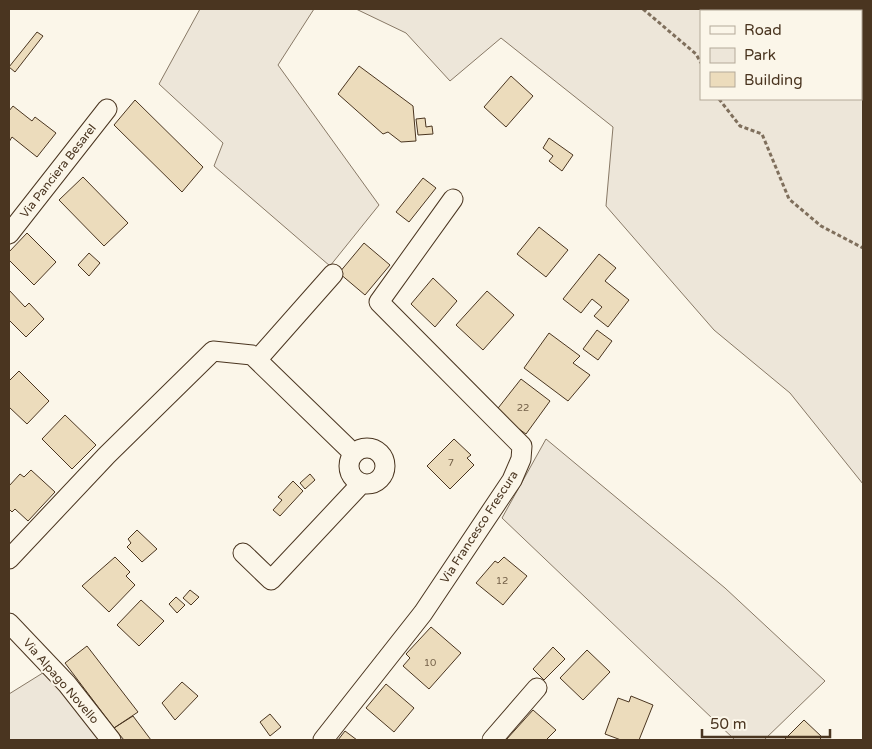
<svg xmlns="http://www.w3.org/2000/svg" width="872" height="749" viewBox="0 0 872 749" font-family="'Varela Round',sans-serif">
	<style>
		.green { fill: #ede6d9; stroke: #887966; fill-rule: evenodd }
		.building { fill: #ecdcbc; stroke: #4a3520 }
		.lines { fill: none; stroke-linecap: round; stroke-linejoin: round }
		.minor-casing { stroke: #4a3520; stroke-width: 21 }
		.path { stroke: #7f6f5c; stroke-width: 3; stroke-dasharray: 4 2.5; stroke-linecap: butt }
		.minor { stroke: #fbf6e9; stroke-width: 19 }
		.labels { text-anchor: middle; stroke-width: 4; stroke-linejoin: round; paint-order: stroke }
		.number-label { font-size: 10px; fill: #725f47 }
		.street-label { font-size: 12px; fill: #4a3520; stroke: #fbf6e9 }
	</style>
	<rect width="100%" height="100%" fill="#fbf6e9"/>
	<!-- green -->
	<path class="green" d="M200,9H314L278,65L379,205L330,266L214,166L223,143L159,84Z
		M356,9H863V484L790,393L714,330L606,206L613,127L501,38L450,81L406,33ZM701,11H861V99H701Z
		M546,439L725,588L825,681L764,740H735L502,518Z
		M54,666L107,740H9V694Z"/>
	<!-- building -->
	<path class="building" d="M37,32L43,36L15,72L9,67Z
		M359,66L413,106L416,141L401,142L388,132L383,134L338,94Z
		M511,76L533,96L506,127L484,107Z
		M135,100L203,167L182,192L114,125Z
		M13,106L32,121L35,117L56,133L37,157L12,137L9,142V111Z
		M425,118L426,127L432,126L433,134L418,135L416,119Z
		M549,138L573,155L562,171L549,161L553,156L543,148Z
		M83,177L128,223L104,246L59,200Z
		M423,178L436,188L409,222L396,212Z
		M539,227L568,250L546,277L517,254Z
		M27,233L56,262L34,285L9,260V252Z
		M364,243L390,265L365,295L339,273Z
		M89,253L100,263L89,276L78,265Z
		M599,254L616,268L605,281L629,300L608,327L594,316L602,307L592,299L581,313L563,299Z
		M433,278L457,301L435,327L411,304Z
		M9,290L25,307L29,303L44,319L26,337L9,320Z
		M487,291L514,315L483,350L456,325Z
		M597,330L612,341L598,360L583,349Z
		M549,333L580,356L573,363L590,375L568,401L524,368Z
		M19,371L49,401L27,424L9,407V381Z
		M521,379L550,401L526,434L495,412Z
		M65,415L96,445L72,469L42,439Z
		M454,439L471,455L467,458L474,465L450,489L427,466Z
		M31,470L55,492L28,521L15,509L12,512L9,509V486L20,474L24,477Z
		M310,474L315,480L305,489L300,483Z
		M293,481L303,491L280,516L273,510L282,500L278,497Z
		M137,530L157,549L142,562L127,547L131,543L128,539Z
		M115,557L130,572L126,576L135,585L109,612L82,586Z
		M504,557L527,576L503,605L476,583L495,561L498,563Z
		M190,590L199,597L191,605L183,598Z
		M176,597L185,605L177,613L169,604Z
		M141,600L164,621L139,646L117,625Z
		M431,627L461,653L429,689L403,666L410,658L406,654Z
		M87,646L138,712L114,728L65,663Z
		M553,647L565,659L544,680L533,669Z
		M587,650L610,672L583,700L560,678Z
		M182,682L198,696L175,720L162,703Z
		M386,684L414,708L394,732L366,708Z
		M631,696L653,705L639,740H621L605,734L618,698L629,702Z
		M533,710L556,730L546,740H506Z
		M270,714L281,727L270,736L260,722Z
		M133,716L151,740H124L114,728Z
		M804,720L822,737L819,740H784Z
		M345,731L357,740H338Z"/>
	<g class="lines">
		<defs>
			<path id="minor" d="M9,234L107,109
				M257,360L333,274
				M349 466a18 18 0 1 1 36 0a18 18 0 1 1-36 0Z
				M243,553L271,580L361,484
				M9,559L107,455L213,351L252,355L353,453
				M9,623L67,684L111,740
				M323,740L423,613L512,480L521,459L522,446L379,302L453,199
				M492,740L537,688"/>
		</defs>
		<!-- minor casing -->
		<use href="#minor" class="minor-casing"/>
		<!-- path -->
		<path class="path" d="M643,9L696,54L701,63
			M719,99L740,126L762,134L789,199L821,226L863,248"/>
		<!-- minor -->
		<use href="#minor" class="minor"/>
	</g>
	<g class="labels">
		<!-- number labels -->
		<g class="number-label">
			<text x="523" y="411">22</text>
			<text x="451" y="466">7</text>
			<text x="502" y="584">12</text>
			<text x="430" y="666">10</text>
		</g>
		<!-- street labels -->
		<g class="street-label">
			<text transform="translate(58 171) rotate(-52)" y="4">Via Panciera Besarel</text>
			<text transform="translate(479 527) rotate(-57)" y="4">Via Francesco Frescura</text>
			<text transform="translate(61 681) rotate(49)" y="4">Via Alpago Novello</text>
		</g>
	</g>
	<!-- border -->
	<rect width="872" height="749" fill="none" stroke="#4a3520" stroke-width="20"/>
	<!-- legend -->
	<rect x="700" y="10" width="162" height="90" fill="#fbf6e9" stroke="#b4a999"/>
	<rect x="710" y="26" width="25" height="8" fill="#fbf6e9" stroke="#b4a999"/>
	<text x="744" y="35" font-size="15" fill="#4a3520">Road</text>
	<rect x="710" y="48" width="25" height="15" fill="#ede6d9" stroke="#b4a999"/>
	<text x="744" y="60" font-size="15" fill="#4a3520">Park</text>
	<rect x="710" y="72" width="25" height="15" fill="#ecdcbc" stroke="#b4a999"/>
	<text x="744" y="85" font-size="15" fill="#4a3520">Building</text>
	<!-- scale -->
	<path d="M702 729v8h128v-8" fill="none" stroke="#4a3520" stroke-width="2.5"/>
	<text x="710" y="729" font-size="15" fill="#4a3520" stroke="#fbf6e9" stroke-width="4" paint-order="stroke">50 m</text>
</svg>
